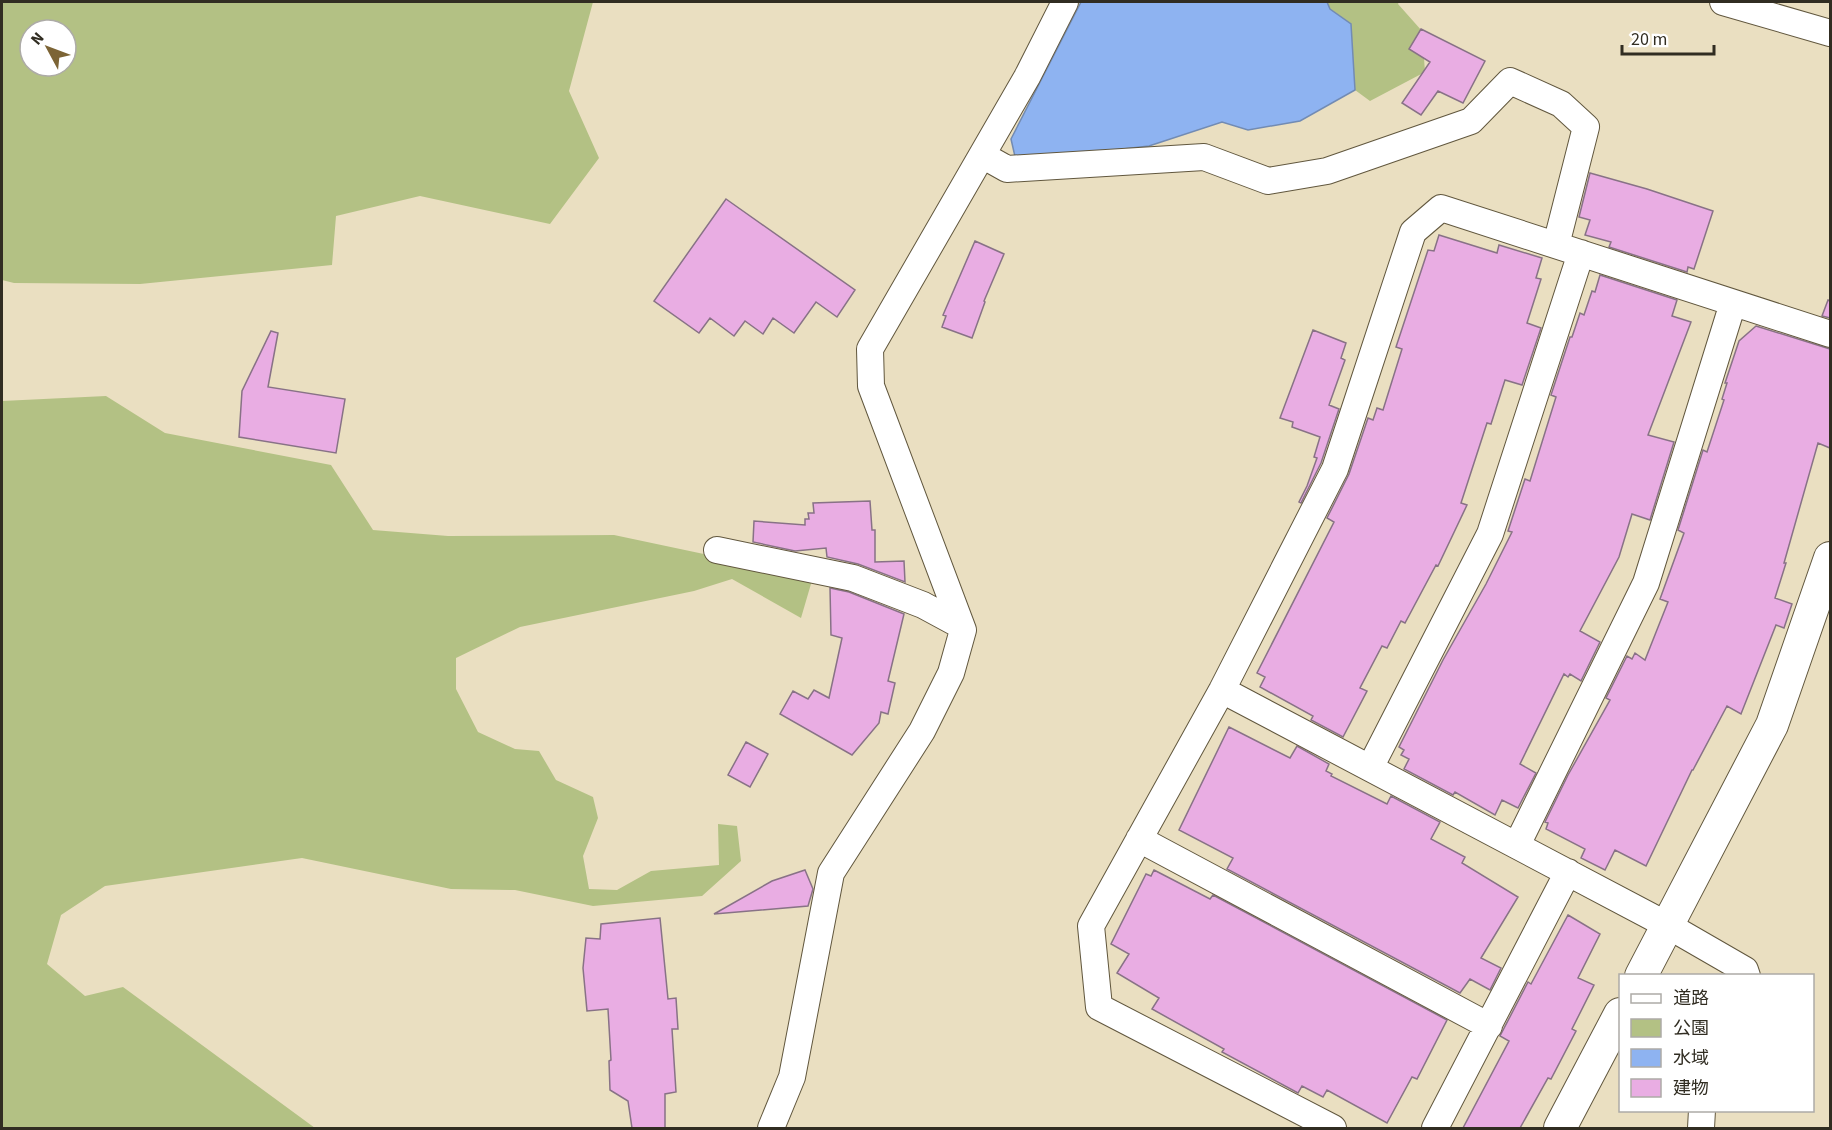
<svg xmlns="http://www.w3.org/2000/svg" width="1832" height="1130" viewBox="0 0 1832 1130" font-family="'Source Sans 3','Noto Sans JP',sans-serif">
	<style>
		.green { fill: #b3c184; fill-rule: evenodd }
		.water { fill: #8eb3f1; stroke: #728bb3; stroke-width: 1.5 }
		.building { fill: #e9ade3; stroke: #887286; stroke-width: 1.5 }
		.lines { fill: none; stroke-linecap: round; stroke-linejoin: round }
		.minor-casing { stroke: #61573e; stroke-width: 28 }
		.tertiary-casing { stroke: #61573e; stroke-width: 34 }
		.minor { stroke: #fff; stroke-width: 26 }
		.tertiary { stroke: #fff; stroke-width: 32 }
	</style>
	<rect width="100%" height="100%" fill="#eadfc1"/>
	<!-- green -->
	<path class="green" d="M2,2H593L569,91L599,158L550,224L420,196L336,216L332,265L140,284L14,283L2,280ZM30,30H66V66H30Z
		M1327,2H1399L1398,4L1422,31L1425,72L1370,101L1355,90L1351,24L1330,9Z
		M106,396L165,433L331,465L373,530L448,536L614,535L813,577L801,618L732,579L694,591L520,627L456,658V689L478,732L515,749L539,751L556,780L593,797L598,818L583,856L589,889L617,890L651,871L719,865L718,824L737,826L741,861L702,896L593,906L515,890L451,889L302,858L105,886L61,915L47,964L85,996L123,987L315,1128H2V401Z"/>
	<!-- water -->
	<path class="water" d="M1081,2H1327L1330,9L1351,24L1355,90L1300,121L1248,130L1222,122L1149,146L1016,161L1011,139Z"/>
	<!-- building -->
	<path class="building" d="M1421,29L1485,61L1463,103L1438,91L1421,115L1402,103L1430,62L1409,49Z
		M1590,173L1647,189L1713,211L1694,269L1688,267L1687,272L1609,247L1611,242L1585,235L1590,220L1579,217Z
		M726,199L855,290L837,317L816,302L794,333L773,318L763,334L745,321L734,336L710,318L699,333L654,301Z
		M1439,235L1497,253L1499,245L1542,258L1536,278L1541,279L1527,323L1541,328L1522,385L1505,380L1491,424L1487,423L1461,503L1467,505L1438,566L1436,565L1405,623L1401,621L1387,648L1382,646L1360,688L1367,691L1343,737L1311,720L1313,716L1260,687L1265,677L1257,673L1334,522L1327,518L1349,474L1368,418L1373,420L1377,408L1383,410L1402,349L1396,347L1428,250L1434,251Z
		M975,241L1004,254L984,301L985,302L972,338L942,327L946,316L943,315Z
		M1600,275L1677,300L1672,316L1691,322L1648,435L1674,442L1650,520L1632,514L1619,557L1580,631L1600,642L1581,681L1570,674L1568,677L1564,674L1520,764L1536,773L1518,808L1502,800L1495,815L1455,792L1453,795L1404,769L1409,759L1401,755L1404,750L1399,747L1443,660L1486,584L1512,532L1508,531L1525,479L1530,481L1556,397L1551,395L1570,337H1572L1580,313L1584,315L1592,291L1595,292Z
		M1828,300L1830,301V318L1822,316Z
		M1756,326L1830,349V448L1818,443L1784,563H1786L1775,598L1792,604L1784,628L1776,625L1741,714L1727,706L1693,770H1692L1646,866L1615,850L1605,870L1581,858L1585,849L1546,829L1548,823L1545,822L1568,775L1610,700L1606,698L1627,656L1632,659L1635,653L1645,660L1668,602L1660,599L1684,533L1678,530L1703,450L1707,452L1724,400L1722,399L1727,383H1725L1739,341Z
		M1313,330L1346,343L1341,358L1345,360L1329,405L1339,409L1321,463L1301,503L1299,502L1307,486L1317,458L1314,457L1320,437L1292,427L1293,422L1280,418Z
		M271,331L278,333L268,387L345,399L336,453L239,437L242,391Z
		M870,501L872,530H875V562L904,561L905,582L858,564L827,557L826,548L795,551L753,542L754,521L805,525V519H809L808,513H814L813,503Z
		M830,588L849,592L904,614L888,681L895,683L888,714L881,712L879,723L852,755L780,714L793,691L808,699L814,690L829,698L842,638L831,635Z
		M1229,727L1290,758L1297,746L1329,764L1326,771L1332,774L1331,776L1387,804L1391,796L1440,822L1431,839L1465,857L1462,863L1518,897L1481,958L1501,968L1490,990L1470,979L1460,993L1227,869L1233,858L1179,830Z
		M746,742L768,754L750,787L728,775Z
		M805,870L813,889L808,906L714,914L772,881Z
		M1154,870L1210,899L1213,895L1447,1020L1417,1079L1412,1077L1387,1123L1327,1090L1323,1097L1302,1086L1298,1093L1222,1052L1224,1049L1152,1009L1159,998L1117,973L1129,954L1111,944L1146,874L1151,876Z
		M1568,915L1600,934L1578,978L1594,985L1572,1029L1576,1031L1551,1079L1548,1078L1520,1128H1463L1509,1041L1500,1036L1528,982L1531,984Z
		M660,918L668,999L676,998L678,1029H672L676,1092L665,1094V1128H632L628,1101L610,1090L609,1061L611,1060L608,1009L587,1011L583,968L586,938L600,939L601,924Z"/>
	<g class="lines">
		<defs>
			<path id="minor" d="M1723,2L1830,33
				M982,155L1007,169L1204,157L1268,181L1327,171L1471,121L1510,81L1561,104L1586,127L1556,245
				M717,550L853,578L923,605L960,625
				M1222,690L1667,925L1745,970L1747,976
				M1370,768L1490,534L1581,253
				M1139,839L1489,1026
				M1517,845L1646,583L1733,303
				M771,1128L792,1077L831,873L922,731L951,673L963,630L871,386L870,349L1027,77L1065,2
				M1333,1128L1099,1007L1091,926L1222,690L1335,469L1413,232L1441,208L1830,334
				M1435,1128L1568,872
				M1701,1128L1702,1110"/>
			<path id="tertiary" d="M1641,976L1772,725L1830,558
				M1560,1128L1620,1014"/>
		</defs>
		<!-- minor casing -->
		<use href="#minor" class="minor-casing"/>
		<!-- tertiary casing -->
		<use href="#tertiary" class="tertiary-casing"/>
		<!-- minor -->
		<use href="#minor" class="minor"/>
		<!-- tertiary -->
		<use href="#tertiary" class="tertiary"/>
	</g>
	<!-- border -->
	<rect width="1832" height="1130" fill="none" stroke="#312d22" stroke-width="6"/>
	<!-- legend -->
	<rect x="1619" y="974" width="195" height="138" fill="#ffffff" stroke="#adaba7" stroke-width="1.5"/>
	<rect x="1631" y="994" width="30" height="9" fill="#ffffff" stroke="#adaba7" stroke-width="1.5"/>
	<text x="1673" y="1004" font-size="18" fill="#312d22">道路</text>
	<rect x="1631" y="1019" width="30" height="18" fill="#b3c184" stroke="#adaba7" stroke-width="1.5"/>
	<text x="1673" y="1034" font-size="18" fill="#312d22">公園</text>
	<rect x="1631" y="1049" width="30" height="18" fill="#8eb3f1" stroke="#adaba7" stroke-width="1.5"/>
	<text x="1673" y="1064" font-size="18" fill="#312d22">水域</text>
	<rect x="1631" y="1079" width="30" height="18" fill="#e9ade3" stroke="#adaba7" stroke-width="1.5"/>
	<text x="1673" y="1094" font-size="18" fill="#312d22">建物</text>
	<!-- north arrow -->
	<g transform="translate(48 48) rotate(311)"><circle r="28" fill="#ffffff" stroke="#adaba7" stroke-width="1.5"/>
	<path d="M0-4.5L10 22L0 15L-10 22Z" fill="#7c6435"/>
	<text y="-9" font-size="16" font-weight="bold" text-anchor="middle" fill="#312d22">N</text>
	</g>
	<!-- scale -->
	<path d="M1622 45v9h92v-9" fill="none" stroke="#312d22" stroke-width="3"/>
	<text x="1631" y="45" font-size="18" fill="#312d22" stroke="#ffffff" stroke-width="4.5" paint-order="stroke">20 m</text>
</svg>
